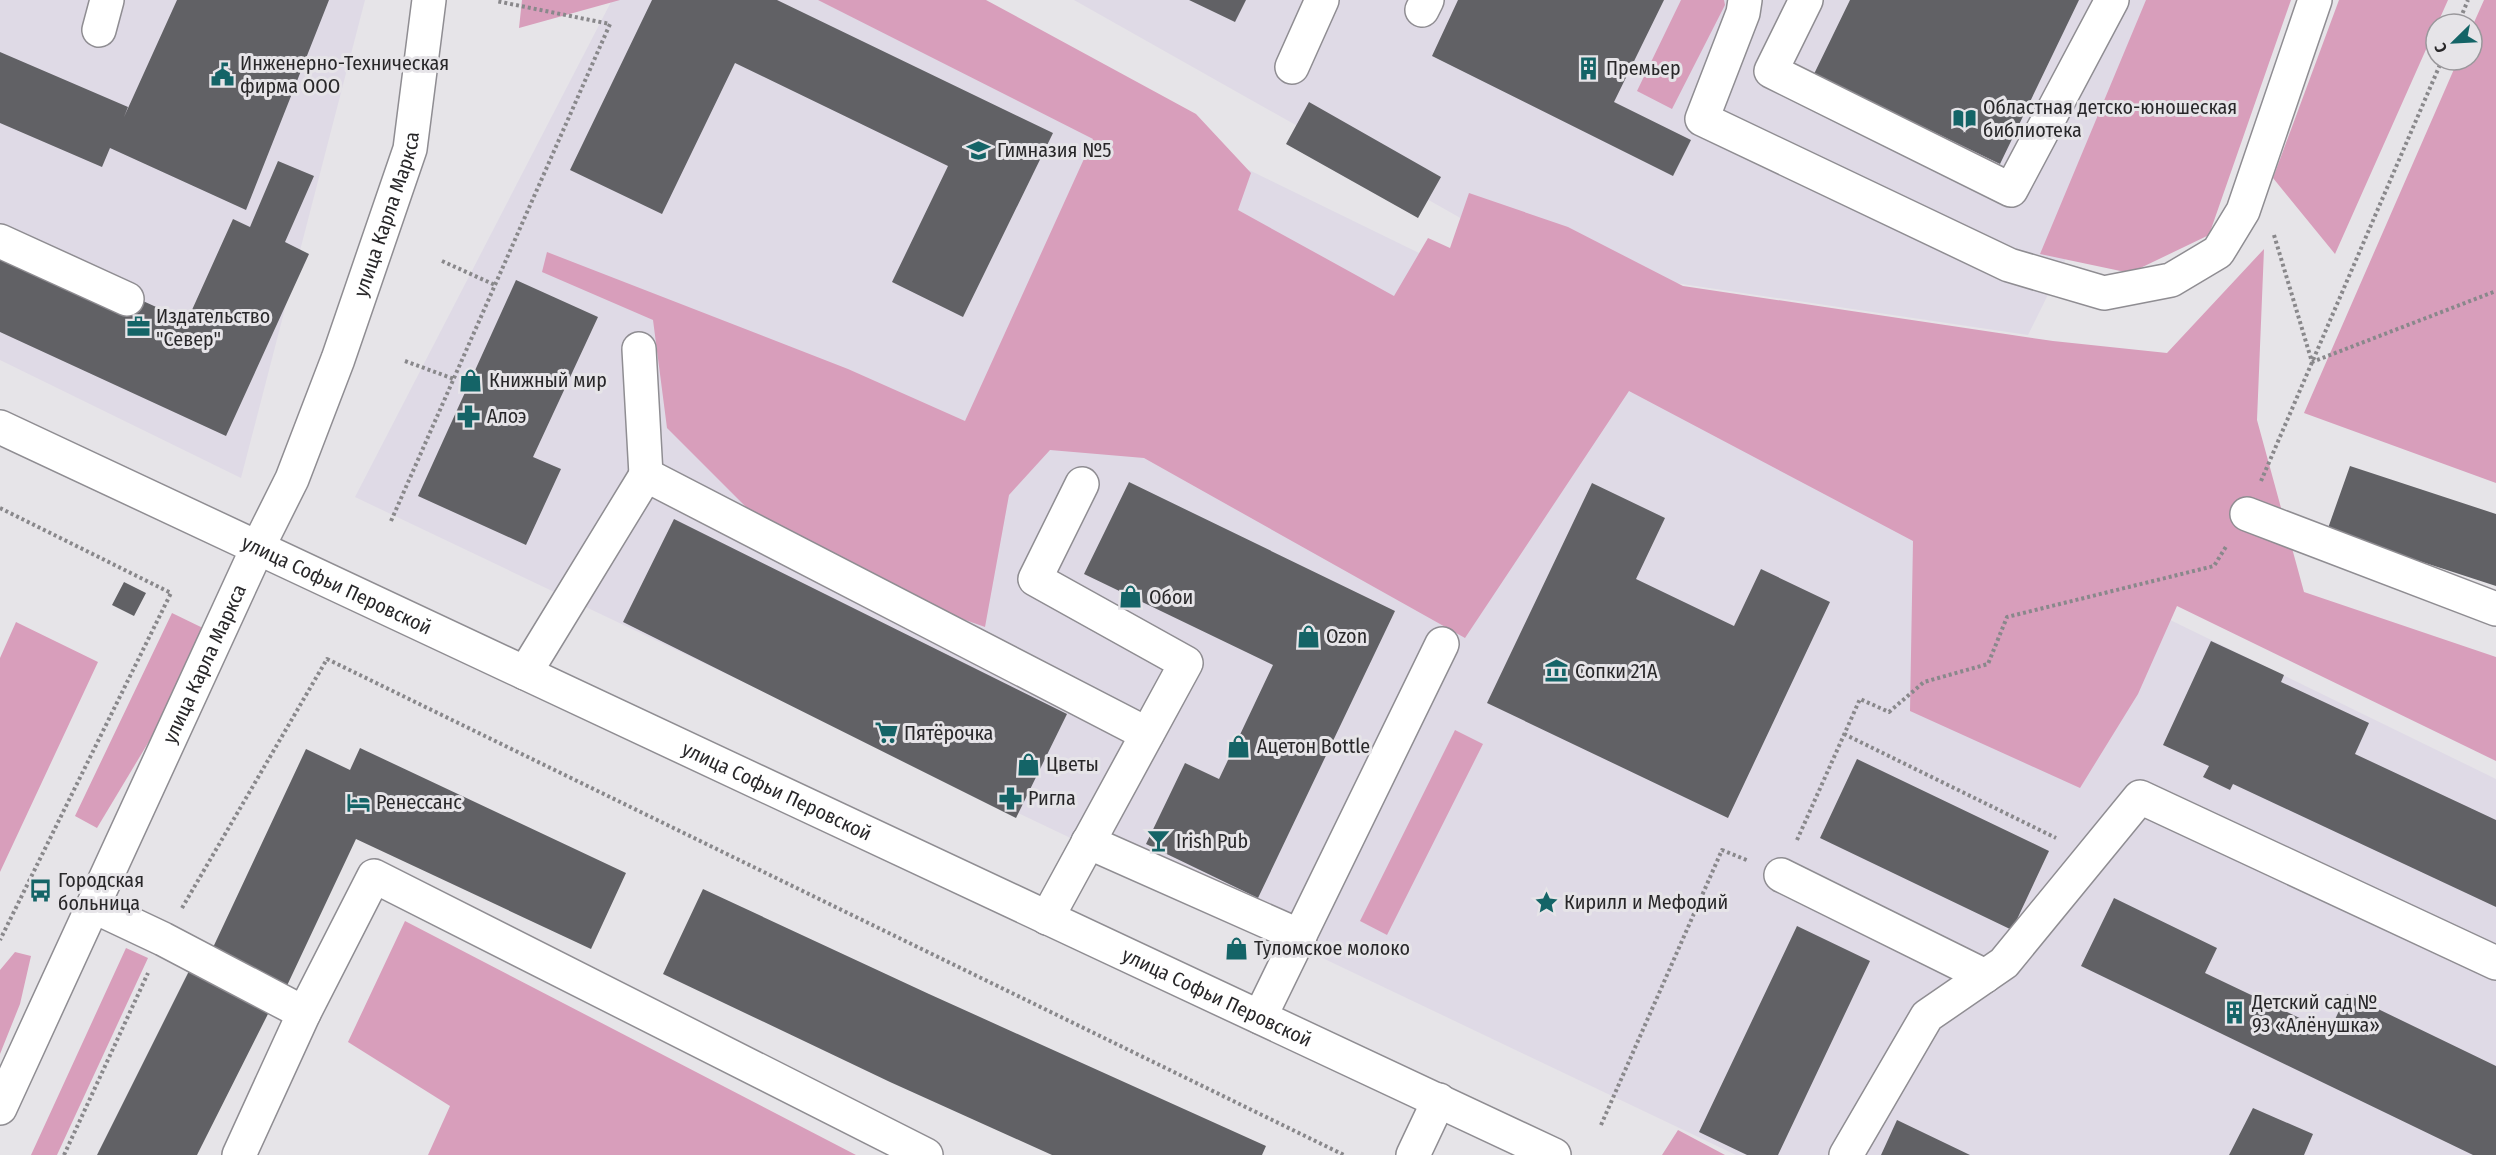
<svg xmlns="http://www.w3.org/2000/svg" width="2496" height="1155" viewBox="0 0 2496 1155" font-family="'Fira Sans Condensed',sans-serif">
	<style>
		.built { fill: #dfdae6 }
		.green { fill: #d89ebb }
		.building { fill: #616165 }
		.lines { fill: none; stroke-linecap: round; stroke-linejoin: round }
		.minor-casing { stroke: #8f8d92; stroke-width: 36 }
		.path { stroke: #89888b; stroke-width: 4; stroke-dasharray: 3 3; stroke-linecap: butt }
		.minor { stroke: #fff; stroke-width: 33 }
		.labels { text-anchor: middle; stroke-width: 6; stroke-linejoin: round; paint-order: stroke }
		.poi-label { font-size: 20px; fill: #282729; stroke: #e6e4e8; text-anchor: start }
		.street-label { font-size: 20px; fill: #282729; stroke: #e6e4e8 }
	</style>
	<rect width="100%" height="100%" fill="#e6e4e8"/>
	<!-- built -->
	<path class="built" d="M0,0H365L241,478L0,360Z
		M612,0H901L2496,779V1155H1736L355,497Z
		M1074,0H2194L2028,335L1540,263Z"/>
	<!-- green -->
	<path class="green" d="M522,0H620L519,28Z
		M818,0H986L1196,114L1251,173L1238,210L1394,296L1428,238L1450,248L1469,193L1568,227L1683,286L2053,341L2167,353L2264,249L2257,420L2304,592L2496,657V761L2177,606L2138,694L2080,788L1910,711L1913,541L1629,391L1465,638L1144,458L1050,450L1009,495L985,627L800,561L667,428L653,320L542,272L547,252L848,369L965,421L1093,139Z
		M1681,0H1724L1725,5L1672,109L1637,91Z
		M2146,0H2291L2209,235L2130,273L2040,254Z
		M2339,0H2448L2335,254L2273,178Z
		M2484,0H2496V483L2304,413L2458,60H2472V27Z
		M172,613L207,630L154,733L97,828L75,816Z
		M16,622L98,662L0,872V658Z
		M1455,730L1483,744L1387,935L1360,921Z
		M405,921L856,1155H428L450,1106L348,1042Z
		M126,948L148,958L57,1155H31Z
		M15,952L31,956L20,1004L0,1054V970Z
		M1678,1130L1725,1155H1662Z"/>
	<!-- building -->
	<path class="building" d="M177,0H329L246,210L110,148L102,167L0,123V52L128,107L124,117Z
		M652,0H777L1053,133L963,317L892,282L948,166L735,63L662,214L570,170Z
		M1189,0H1246L1235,22Z
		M1458,0H1664L1614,102L1691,140L1673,176L1432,56Z
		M1850,0H2079L2000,164L1814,74Z
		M1309,102L1441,177L1418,218L1286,144Z
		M278,161L314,176L285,242L309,254L226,436L0,332V236L187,321L233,219L250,227Z
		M516,280L598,317L533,457L561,469L526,545L418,496Z
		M2350,466L2496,514V586L2327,531Z
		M1129,482L1395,611L1258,898L1146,844L1185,763L1219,779L1273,665L1084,574Z
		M1592,483L1665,518L1636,579L1734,626L1761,569L1830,602L1728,818L1487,703Z
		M674,519L1067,714L1016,818L623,622Z
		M124,582L146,593L134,616L112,605Z
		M2211,641L2284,675L2281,682L2369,723L2355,754L2496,820V907L2233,784L2230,790L2203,777L2209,766L2163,745Z
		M360,748L626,873L591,949L356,839L284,992L209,956L306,749L350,770Z
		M1857,759L2049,851L2012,930L1820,838Z
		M703,889L929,994L1266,1146L1262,1155H1052L890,1082L663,974Z
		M2114,898L2217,948L2205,973L2329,1032L2347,994L2496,1066V1155H2473L2081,966Z
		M1797,926L1870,961L1778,1155H1747L1699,1132Z
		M193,963L273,1004L197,1155H97Z
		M2253,1108L2313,1134L2304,1155H2229Z
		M1897,1120L1970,1155H1881Z"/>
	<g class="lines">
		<defs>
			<g id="minor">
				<path d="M1745,0L1743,13L1702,119L2009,265L2104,293L2171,280L2218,252L2243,211L2315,0"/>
				<path d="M1806,0L1771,71L2011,190L2112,0"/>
				<path d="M1422,10L1427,0"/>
				<path d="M99,30L107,0"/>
				<path d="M1292,67L1322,0"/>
				<path d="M0,241L127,299"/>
				<path d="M639,349L646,475"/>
				<path id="s1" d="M0,427L1554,1155"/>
				<path d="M2247,514L2496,609"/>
				<path d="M525,673L646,475L1147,734"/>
				<path d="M1088,842L1300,936"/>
				<path d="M1781,875L1985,976"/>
				<path d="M93,906L163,939L304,1013"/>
				<path d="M1047,918L1186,663L1035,579L1082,484"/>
				<path d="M1260,1017L1442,644"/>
				<path id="s2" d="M0,1108L257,549L292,479L338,359L410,149L429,0"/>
				<path d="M239,1155L304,1013L374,876L926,1155"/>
				<path d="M1413,1155L1439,1100"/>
				<path d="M1846,1155L1927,1016L2004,963L2140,797L2496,963"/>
			</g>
		</defs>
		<!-- minor casing -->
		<use href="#minor" class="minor-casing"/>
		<!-- path -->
		<path class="path" d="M2458,24L2468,0
			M2274,235L2312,362L2496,291
			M442,261L495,285
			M405,361L454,379
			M2261,481L2442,60
			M0,508L171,593L0,940
			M391,521L610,24L496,1
			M1844,734L2056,838
			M1797,840L1860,699L1889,712L1924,682L1988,664L2007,617L2214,566L2227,545
			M182,908L327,659L1344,1155
			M1601,1125L1722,850L1749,861
			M64,1155L148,973"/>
		<!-- minor -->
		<use href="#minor" class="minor"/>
	</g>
	<!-- icons -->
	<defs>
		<symbol id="building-bare" viewBox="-9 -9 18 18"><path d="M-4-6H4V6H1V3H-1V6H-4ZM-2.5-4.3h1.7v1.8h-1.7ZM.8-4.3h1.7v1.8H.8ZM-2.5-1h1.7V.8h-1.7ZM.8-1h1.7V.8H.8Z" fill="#146467" stroke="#e6e4e8" stroke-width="2.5" paint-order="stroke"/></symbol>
		<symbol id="civic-bare" viewBox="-9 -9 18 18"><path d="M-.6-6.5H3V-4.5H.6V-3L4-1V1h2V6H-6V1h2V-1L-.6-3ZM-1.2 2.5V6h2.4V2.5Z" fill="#146467" stroke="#e6e4e8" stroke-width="2.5" paint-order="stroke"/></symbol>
		<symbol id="library-bare" viewBox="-9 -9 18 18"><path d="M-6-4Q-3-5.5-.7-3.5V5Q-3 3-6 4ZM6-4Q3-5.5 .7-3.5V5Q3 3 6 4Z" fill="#146467" stroke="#e6e4e8" stroke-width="2.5" paint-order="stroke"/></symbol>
		<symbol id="school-bare" viewBox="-9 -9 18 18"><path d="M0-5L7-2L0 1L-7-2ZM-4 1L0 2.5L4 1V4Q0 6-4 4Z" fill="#146467" stroke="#e6e4e8" stroke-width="2.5" paint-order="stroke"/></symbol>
		<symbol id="office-bare" viewBox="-9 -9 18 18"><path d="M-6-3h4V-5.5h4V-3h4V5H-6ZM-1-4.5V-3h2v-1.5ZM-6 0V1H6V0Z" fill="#146467" stroke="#e6e4e8" stroke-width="2.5" paint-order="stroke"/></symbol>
		<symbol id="shop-bare" viewBox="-9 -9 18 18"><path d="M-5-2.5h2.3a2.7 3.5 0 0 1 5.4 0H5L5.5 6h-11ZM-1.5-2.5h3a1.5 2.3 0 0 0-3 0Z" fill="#146467" stroke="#e6e4e8" stroke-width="2.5" paint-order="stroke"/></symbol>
		<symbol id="pharmacy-bare" viewBox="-9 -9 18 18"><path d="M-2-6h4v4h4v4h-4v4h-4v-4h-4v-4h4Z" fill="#146467" stroke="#e6e4e8" stroke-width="2.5" paint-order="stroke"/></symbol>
		<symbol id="museum-bare" viewBox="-9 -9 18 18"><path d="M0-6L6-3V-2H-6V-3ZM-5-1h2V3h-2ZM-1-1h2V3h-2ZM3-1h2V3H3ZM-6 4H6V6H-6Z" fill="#146467" stroke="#e6e4e8" stroke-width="2.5" paint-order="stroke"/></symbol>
		<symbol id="supermarket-bare" viewBox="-9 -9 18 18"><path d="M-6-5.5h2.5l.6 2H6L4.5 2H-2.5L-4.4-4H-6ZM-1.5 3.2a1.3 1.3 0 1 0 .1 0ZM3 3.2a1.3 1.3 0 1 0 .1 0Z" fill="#146467" stroke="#e6e4e8" stroke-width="2.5" paint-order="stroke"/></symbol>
		<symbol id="hotel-bare" viewBox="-9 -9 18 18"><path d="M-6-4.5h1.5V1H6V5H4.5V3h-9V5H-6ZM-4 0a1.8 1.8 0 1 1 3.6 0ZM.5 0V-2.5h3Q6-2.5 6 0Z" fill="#146467" stroke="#e6e4e8" stroke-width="2.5" paint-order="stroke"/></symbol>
		<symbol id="bar-bare" viewBox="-9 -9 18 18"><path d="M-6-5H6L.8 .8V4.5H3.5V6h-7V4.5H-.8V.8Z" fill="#146467" stroke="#e6e4e8" stroke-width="2.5" paint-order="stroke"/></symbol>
		<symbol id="bus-bare" viewBox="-9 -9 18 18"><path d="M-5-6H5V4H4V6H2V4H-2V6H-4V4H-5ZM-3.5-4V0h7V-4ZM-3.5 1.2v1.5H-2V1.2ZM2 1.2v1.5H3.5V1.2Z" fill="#146467" stroke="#e6e4e8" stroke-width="2.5" paint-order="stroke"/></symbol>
		<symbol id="sight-bare" viewBox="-9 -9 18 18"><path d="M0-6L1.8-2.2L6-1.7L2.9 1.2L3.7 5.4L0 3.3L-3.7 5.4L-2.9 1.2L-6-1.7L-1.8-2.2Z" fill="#146467" stroke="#e6e4e8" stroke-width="2.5" paint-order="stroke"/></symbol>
	</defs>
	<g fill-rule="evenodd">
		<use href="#building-bare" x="1572" y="52" width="33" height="33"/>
		<use href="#civic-bare" x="206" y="58" width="33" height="33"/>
		<use href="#library-bare" x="1948" y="102" width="33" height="33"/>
		<use href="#school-bare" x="962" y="134" width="33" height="33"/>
		<use href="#office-bare" x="122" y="310" width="33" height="33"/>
		<use href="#shop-bare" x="454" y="364" width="33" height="33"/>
		<use href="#pharmacy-bare" x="452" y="400" width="33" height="33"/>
		<use href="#shop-bare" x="1114" y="580" width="33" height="33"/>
		<use href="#shop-bare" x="1292" y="620" width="33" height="33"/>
		<use href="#museum-bare" x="1540" y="654" width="33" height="33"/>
		<use href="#supermarket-bare" x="870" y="716" width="33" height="33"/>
		<use href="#shop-bare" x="1222" y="730" width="33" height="33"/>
		<use href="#shop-bare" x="1012" y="748" width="33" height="33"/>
		<use href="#pharmacy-bare" x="994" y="782" width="33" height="33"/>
		<use href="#hotel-bare" x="342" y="786" width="33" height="33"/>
		<use href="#bar-bare" x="1142" y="824" width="33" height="33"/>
		<use href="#bus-bare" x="24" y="874" width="33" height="33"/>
		<use href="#sight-bare" x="1530" y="886" width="33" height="33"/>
		<use href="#shop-bare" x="1220" y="932" width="33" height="33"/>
		<use href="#building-bare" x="2218" y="996" width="33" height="33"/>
	</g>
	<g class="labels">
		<!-- poi labels -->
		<g class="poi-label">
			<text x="240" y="70">Инженерно-Техническая<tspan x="240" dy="23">фирма ООО</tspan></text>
			<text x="1606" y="75">Премьер</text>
			<text x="1983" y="114">Областная детско-юношеская<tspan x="1983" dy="23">библиотека</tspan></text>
			<text x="997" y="157">Гимназия №5</text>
			<text x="156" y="323">Издательство<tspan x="156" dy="23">"Север"</tspan></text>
			<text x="489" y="387">Книжный мир</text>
			<text x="487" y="423">Алоэ</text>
			<text x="1149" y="604">Обои</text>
			<text x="1326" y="643">Ozon</text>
			<text x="1575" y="678">Сопки 21А</text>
			<text x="904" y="740">Пятёрочка</text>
			<text x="1257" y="753">Ацетон Bottle</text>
			<text x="1046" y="771">Цветы</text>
			<text x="1028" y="805">Ригла</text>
			<text x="376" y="809">Ренессанс</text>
			<text x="1176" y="848">Irish Pub</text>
			<text x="58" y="887">Городская<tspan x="58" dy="23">больница</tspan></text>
			<text x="1564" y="909">Кирилл и Мефодий</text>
			<text x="1254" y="955">Туломское молоко</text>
			<text x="2252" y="1009">Детский сад №<tspan x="2252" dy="23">93 «Алёнушка»</tspan></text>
		</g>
		<!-- street labels -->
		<g class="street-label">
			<text dy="7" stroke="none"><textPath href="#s2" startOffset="975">улица Карла Маркса</textPath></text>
			<text dy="7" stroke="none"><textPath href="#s1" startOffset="372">улица Софьи Перовской</textPath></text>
			<text dy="7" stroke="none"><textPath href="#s2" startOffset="489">улица Карла Маркса</textPath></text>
			<text dy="7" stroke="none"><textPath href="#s1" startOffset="858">улица Софьи Перовской</textPath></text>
			<text dy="7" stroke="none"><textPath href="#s1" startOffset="1344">улица Софьи Перовской</textPath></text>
		</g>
	</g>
	<!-- north arrow -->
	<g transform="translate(2454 42) rotate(246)"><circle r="28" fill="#e6e4e8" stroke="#9a989c" stroke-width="1.5"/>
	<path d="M0-4.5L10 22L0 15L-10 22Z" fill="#146467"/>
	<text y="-9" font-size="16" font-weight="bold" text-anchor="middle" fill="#282729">С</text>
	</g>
</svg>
